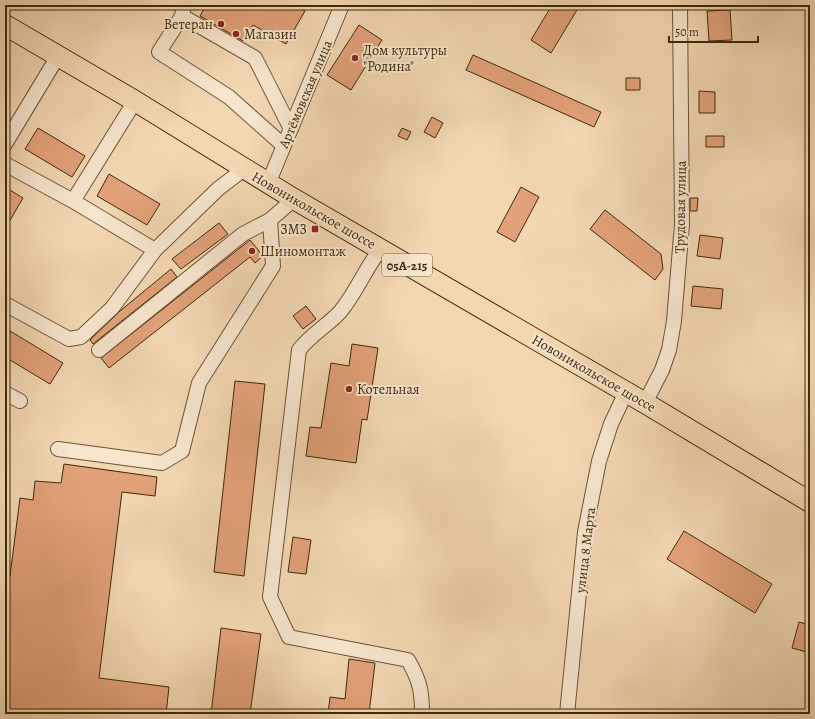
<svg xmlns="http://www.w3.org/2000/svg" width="815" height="719" viewBox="0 0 815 719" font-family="Alegreya,serif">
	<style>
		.building { fill: #e3a179; stroke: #402a07 }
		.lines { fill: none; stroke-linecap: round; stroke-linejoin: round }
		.minor-casing { stroke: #6c5532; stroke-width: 16 }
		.highway-casing { stroke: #402a07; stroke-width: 22 }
		.minor { stroke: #f7e5cd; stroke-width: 14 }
		.highway { stroke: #f2d7b2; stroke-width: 20 }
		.poi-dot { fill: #8f2418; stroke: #f7e5cd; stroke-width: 1.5 }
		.labels { text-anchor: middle; stroke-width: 4; stroke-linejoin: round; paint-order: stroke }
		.shield { fill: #f7e5cd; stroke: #776242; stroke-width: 1 }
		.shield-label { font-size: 13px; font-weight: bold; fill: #402a07 }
		.poi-label { font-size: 14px; fill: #402a07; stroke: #f7e5cd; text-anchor: start }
		.street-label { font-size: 14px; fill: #402a07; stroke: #f7e5cd }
	</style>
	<rect width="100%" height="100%" fill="#f2d7b2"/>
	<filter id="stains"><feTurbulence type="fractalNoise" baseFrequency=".005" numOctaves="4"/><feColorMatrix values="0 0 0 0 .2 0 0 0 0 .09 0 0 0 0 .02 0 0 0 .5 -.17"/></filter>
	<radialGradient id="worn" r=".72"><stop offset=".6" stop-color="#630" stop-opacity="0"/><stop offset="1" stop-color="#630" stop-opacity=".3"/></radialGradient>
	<!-- building -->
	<path class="building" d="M206,5H256L264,9L266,5H294L305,11L286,44L253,25L243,41L200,16Z
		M552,5H580L551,53L531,40Z
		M730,10L732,40L709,41L707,11Z
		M359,25L382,40L351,90L327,75Z
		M473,55L601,112L594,127L466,70Z
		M626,78H640V90H626Z
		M699,91L715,92V113H699Z
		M432,117L443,123L435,138L424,132Z
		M38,128L85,156L72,177L25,149Z
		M402,128L411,132L407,140L398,136Z
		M706,136H724V147H706Z
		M109,174L160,204L147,225L97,196Z
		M5,187L23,198L5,229Z
		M521,187L539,197L515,242L497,232Z
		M690,198H698L697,211H690Z
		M605,210L661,254L663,269L655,280L590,229Z
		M219,223L228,234L181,269L172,259Z
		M700,235L723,238L720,259L697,256Z
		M250,240L263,256L255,263L250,257L109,368L101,358Z
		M171,269L177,277L93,344L90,340L120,311Z
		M693,286L723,289L721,309L691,306Z
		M306,306L316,319L303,329L293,316Z
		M10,331L63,363L50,384L5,357V339Z
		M352,344L378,348L367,420L362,419L356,463L306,456L310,427L321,428L331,363L349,366Z
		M235,381L265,384L244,576L214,572Z
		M64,464L157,477L155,496L122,492L99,678L169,687L166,714H41L5,710V615L20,498L33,500L35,481L61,483Z
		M684,531L772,584L755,613L667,559Z
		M293,537L311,540L306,574L288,572Z
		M799,622L810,625V653L792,648Z
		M221,628L261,634L250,714H211Z
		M349,659L375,663L369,714H328L330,697L345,699Z"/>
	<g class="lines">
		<defs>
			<path id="minor" d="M184,5L182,16L255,58L291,129
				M182,16L159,52L229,97L284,146
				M5,144L58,56
				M5,164L73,201L155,250
				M268,184L342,5
				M73,201L135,101
				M380,250C365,269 356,293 340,312C327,326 310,335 299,350L270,597L289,637L408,660C420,681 422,691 422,714
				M5,304L69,339L81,337L112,308L155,250L218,189L244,169
				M99,350L243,234L270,220
				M5,393L20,401
				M645,403L662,370L669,350L674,321L682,224L680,5
				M58,449L162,463L182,451L199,383L273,266L270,220L294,199
				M567,714L585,532L599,461L611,424L626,392"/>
			<path id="highway" d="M5,25L135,101L294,199L645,403L810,502"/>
		</defs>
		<!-- minor casing -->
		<use href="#minor" class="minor-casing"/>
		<!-- highway casing -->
		<use href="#highway" class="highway-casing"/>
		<!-- minor -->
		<use href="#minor" class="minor"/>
		<!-- highway -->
		<use href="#highway" class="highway"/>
	</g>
	<!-- markers -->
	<g class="poi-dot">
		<circle cx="221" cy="24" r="4"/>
		<circle cx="236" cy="34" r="4"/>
		<circle cx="355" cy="58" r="4"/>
		<rect x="311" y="225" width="8" height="8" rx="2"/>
		<circle cx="252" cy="251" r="4"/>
		<circle cx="349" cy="389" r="4"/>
	</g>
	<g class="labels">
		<!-- shield labels -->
		<rect class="shield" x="382" y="254" width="50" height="22" rx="3"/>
		<g class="shield-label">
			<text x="407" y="270">05А-215</text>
		</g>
		<!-- poi labels -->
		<g class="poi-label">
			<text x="213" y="29" text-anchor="end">Ветеран</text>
			<text x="244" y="39">Магазин</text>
			<text x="363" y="55">Дом культуры<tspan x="363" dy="16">"Родина"</tspan></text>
			<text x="307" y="234" text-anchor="end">ЗМЗ</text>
			<text x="260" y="256">Шиномонтаж</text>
			<text x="357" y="394">Котельная</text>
		</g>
		<!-- street labels -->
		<g class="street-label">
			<text transform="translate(305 94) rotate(-67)" y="5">Артёмовская улица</text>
			<text transform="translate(680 207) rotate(-89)" y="5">Трудовая улица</text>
			<text transform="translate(314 210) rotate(30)" y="5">Новоникольское шоссе</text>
			<text transform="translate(594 373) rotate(30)" y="5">Новоникольское шоссе</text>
			<text transform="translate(585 550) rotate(-83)" y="5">улица 8 Марта</text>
		</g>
	</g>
	<!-- margin -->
	<rect width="815" height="719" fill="none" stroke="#f2d7b2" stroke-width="20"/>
	<rect x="6" y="6" width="803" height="707" fill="none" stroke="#402a07" stroke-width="2"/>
	<rect x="10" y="10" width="795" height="699" fill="none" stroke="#402a07"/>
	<!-- scale -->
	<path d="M669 36v6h89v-6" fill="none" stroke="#402a07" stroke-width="2"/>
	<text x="675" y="36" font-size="12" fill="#402a07" stroke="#f7e5cd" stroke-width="3" paint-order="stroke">50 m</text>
	<rect width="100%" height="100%" filter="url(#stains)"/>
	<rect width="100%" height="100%" fill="url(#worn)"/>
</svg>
